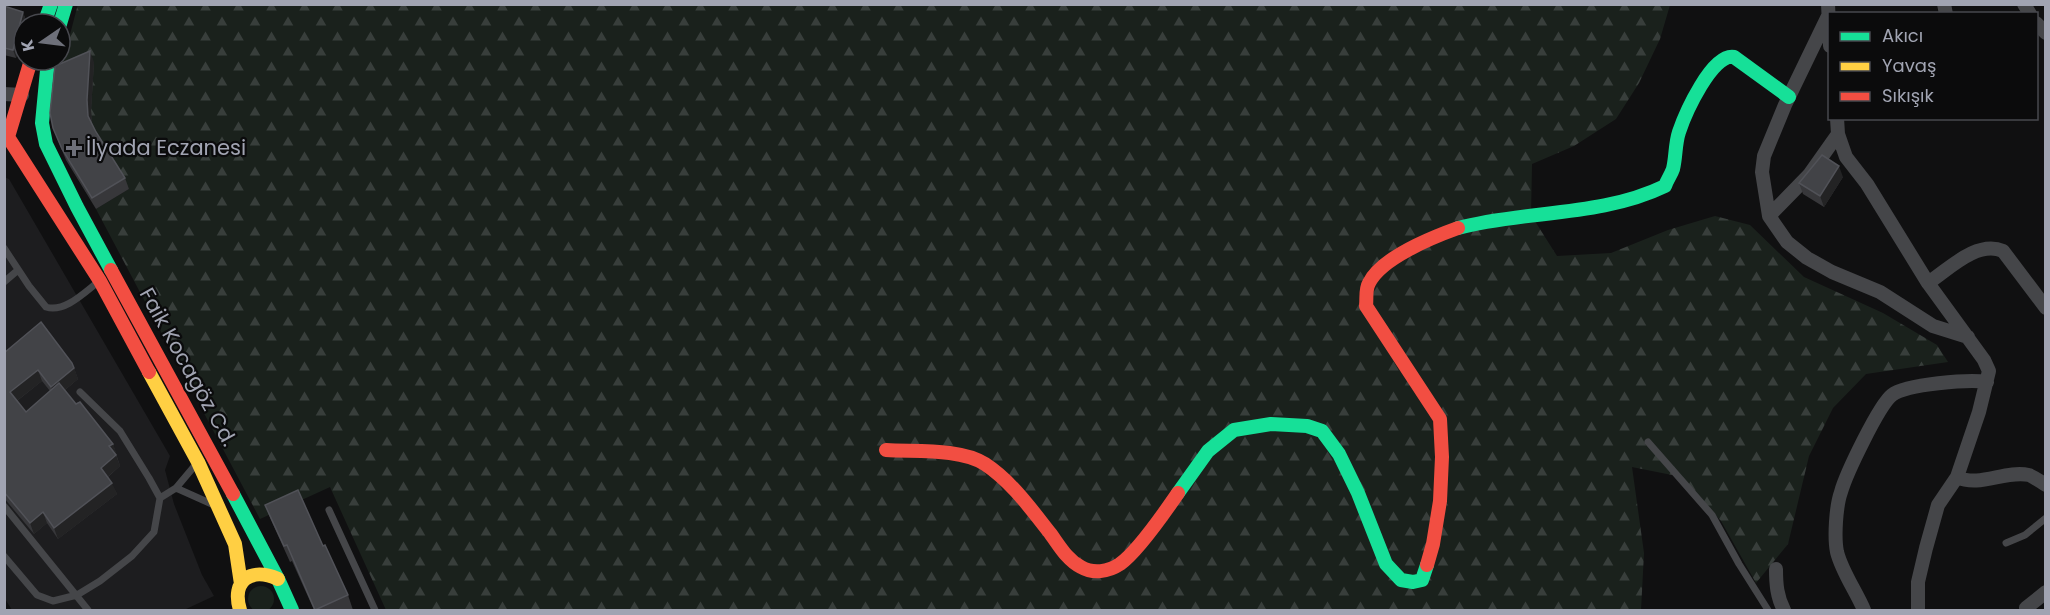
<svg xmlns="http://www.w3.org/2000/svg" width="2050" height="615" viewBox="0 0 2050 615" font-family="Poppins,sans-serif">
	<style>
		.built { fill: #1d1d1f }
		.grass { fill: #1a211c }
		.forest { fill: url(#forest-firs) }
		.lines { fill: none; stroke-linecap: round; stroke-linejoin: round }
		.lane { stroke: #454649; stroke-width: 7 }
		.street { stroke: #454649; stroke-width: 14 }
		.fast { stroke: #16e098; stroke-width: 14 }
		.slow { stroke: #ffcf43; stroke-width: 14 }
		.jam { stroke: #f24e42; stroke-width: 14 }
		.wall { fill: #37373a; fill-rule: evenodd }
		.shaded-wall { fill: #232324 }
		.building { fill: #424347; stroke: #515258; stroke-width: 1.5 }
		.poi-dot { fill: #6e707a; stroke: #0b0b0c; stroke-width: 2 }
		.labels { text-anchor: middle; stroke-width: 4.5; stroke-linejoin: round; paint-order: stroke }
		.poi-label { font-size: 21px; fill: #a1a4b2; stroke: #0b0b0c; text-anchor: start }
		.street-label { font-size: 21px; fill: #a1a4b2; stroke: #0b0b0c }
	</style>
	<defs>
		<pattern id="forest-firs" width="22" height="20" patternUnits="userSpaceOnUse" patternTransform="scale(1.5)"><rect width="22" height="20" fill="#1a211c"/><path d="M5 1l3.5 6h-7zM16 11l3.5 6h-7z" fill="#383e3b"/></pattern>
	</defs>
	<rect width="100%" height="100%" fill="#101011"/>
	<!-- built -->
	<path class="built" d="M4,177L9,179L170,456L165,470L174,504L202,575L214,596L184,610H12L5,599Z"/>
	<!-- grass -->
	<path class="grass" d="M248 599a13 13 0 1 1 26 0a13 13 0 1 1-26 0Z"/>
	<!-- forest -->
	<path class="forest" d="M78,4L1670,5L1660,39L1639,83L1616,119L1574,146L1532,164L1531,215L1557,256L1611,253L1668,230L1715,216L1750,225L1804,277L1883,313L1937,345L1948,362L1866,374L1833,408L1809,456L1788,544L1756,583L1721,521L1682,477L1632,467L1644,553L1641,610H386L330,487L260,519L96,209L129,189L92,127L91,111L59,77Z"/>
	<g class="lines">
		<!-- lane -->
		<path class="lane" d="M4,248L29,286L46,307C64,313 84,293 98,282
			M4,282L18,270
			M1648,442L1712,515L1739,564L1768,610
			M176,488L214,505
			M160,498L176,488L197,463
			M4,506L88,610
			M329,510L375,610
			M2006,543L2025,535L2046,518
			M4,556L37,595L53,601L77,595L100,581L132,556L154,532L160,498L149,478L120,431L80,392"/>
		<!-- street -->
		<path class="street" d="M1828,4L1830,46
			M1944,4L1946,14
			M2024,4L2030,14
			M1828,16L1785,105L1764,156L1762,172L1769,216L1787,242L1807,258L1832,272L1880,292L1933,326L1968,337
			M2036,23L2046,33
			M4,94L22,95
			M1837,118L1838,134L1846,157L1867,184L1928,283L1984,360L1989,371L1979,412L1957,477L1938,505L1926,548L1918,582V610
			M1769,216L1809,175L1838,134
			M1928,283C1949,269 1977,240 2003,251L2046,308
			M1957,477C1980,488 2004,470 2029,475C2034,477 2041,482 2046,485
			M1776,569C1776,584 1777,597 1784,610
			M2026,608L2046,592
			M1864,610C1856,591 1842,572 1837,552C1834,537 1836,506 1841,492C1846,474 1879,405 1892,395C1906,384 1970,379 1987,382"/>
		<!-- fast -->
		<path class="fast" d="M44,24L51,4
			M60,24L66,4
			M48,60L42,123L46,144L77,207L111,270
			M1458,228C1526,210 1601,217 1665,186C1667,180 1671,175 1673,169C1676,157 1675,144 1679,132C1685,114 1712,53 1734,57L1789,97
			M1178,493L1208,451L1234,430L1271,424L1307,426L1322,431L1339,454L1358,493L1386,564L1401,580L1413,582L1422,580L1427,565
			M233,494L278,579L292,610"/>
		<!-- slow -->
		<path class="slow" d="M149,372L198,462L235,544L241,584
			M240,610C231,580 251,567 278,579"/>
		<!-- jam -->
		<path class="jam" d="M31,60L8,137L100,281L149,372
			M111,270L233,494
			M886,450C915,452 960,448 985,464C1011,481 1031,509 1050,533C1059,545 1067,560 1081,567C1093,574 1108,572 1120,564C1137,552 1165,512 1178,493
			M1427,565L1433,544L1440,501L1442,457L1440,419L1366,306C1367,298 1365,290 1369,283C1381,258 1433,237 1458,228"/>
	</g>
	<!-- wall -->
	<path class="wall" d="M4,6L23,12L26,21L25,24H24V28L16,58L4,55Z
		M94,62L91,111L92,124L96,132L125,178L129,189L96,209L66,160L53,128Z
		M1843,177L1824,207L1803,194L1799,183Z
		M4,353L72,363L78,379L65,390L76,404L113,444L120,466L108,477L117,494L58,539L47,523L34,534L4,498ZM42,381L50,391L26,412L17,401Z
		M265,505L323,546L348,595L353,610H314L292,561L290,562L271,520Z"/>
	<!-- shaded-wall -->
	<path class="shaded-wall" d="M23,12L26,21L25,24H24V28L16,58L13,50Z
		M90,51L94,62L91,111L92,127L88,116L87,100Z
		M1839,166L1843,177L1824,207L1820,196Z
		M74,368L78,379L55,398L51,387Z
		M38,370L42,381L14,403L10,392Z
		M113,444L117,455L113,457L109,446Z
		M116,455L120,466L105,479L101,468Z
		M112,483L117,494L58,539L54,528Z
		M43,512L47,523L34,534L30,523Z"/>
	<!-- building -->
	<path class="building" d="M4,6L23,12L13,50L4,48Z
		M90,51L87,100L88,116L96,132L125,178L92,198L62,149L53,128L50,113L55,66Z
		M1822,155L1839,166L1820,196L1799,183Z
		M41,322L72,363L74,368L51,387L38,370L10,392L26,412L59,383L76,404L80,402L113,444L109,446L116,455L101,468L112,483L54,528L43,512L30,523L4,492V353Z
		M298,490L323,546L325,545L348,595L315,610L287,545L284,546L265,505Z"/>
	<!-- markers -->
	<path class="poi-dot" d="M71 139h6v6h6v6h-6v6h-6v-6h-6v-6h6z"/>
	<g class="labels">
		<!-- poi labels -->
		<g class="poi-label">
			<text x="86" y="155">İlyada Eczanesi</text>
		</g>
		<!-- street labels -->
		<g class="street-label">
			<text transform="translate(188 367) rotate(61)" y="7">Faik Kocagöz Cd.</text>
		</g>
	</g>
	<!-- border -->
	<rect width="2050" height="615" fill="none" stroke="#a1a4b2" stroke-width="12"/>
	<!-- legend -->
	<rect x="1828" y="12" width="210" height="108" fill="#0b0b0c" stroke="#47484e" stroke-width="1.5"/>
	<rect x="1840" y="32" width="30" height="9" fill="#16e098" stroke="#47484e" stroke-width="1.5"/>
	<text x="1882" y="42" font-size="18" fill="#a1a4b2">Akıcı</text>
	<rect x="1840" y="62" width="30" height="9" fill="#ffcf43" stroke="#47484e" stroke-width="1.5"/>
	<text x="1882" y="72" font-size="18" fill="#a1a4b2">Yavaş</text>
	<rect x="1840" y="92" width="30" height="9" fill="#f24e42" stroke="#47484e" stroke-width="1.5"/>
	<text x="1882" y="102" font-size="18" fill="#a1a4b2">Sıkışık</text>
	<!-- north arrow -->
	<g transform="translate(42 42) rotate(256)"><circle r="28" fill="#0b0b0c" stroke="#47484e" stroke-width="1.5"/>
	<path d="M0-4.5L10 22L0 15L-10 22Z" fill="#6e707a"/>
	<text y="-9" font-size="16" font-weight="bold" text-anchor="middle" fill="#a1a4b2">K</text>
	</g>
</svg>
